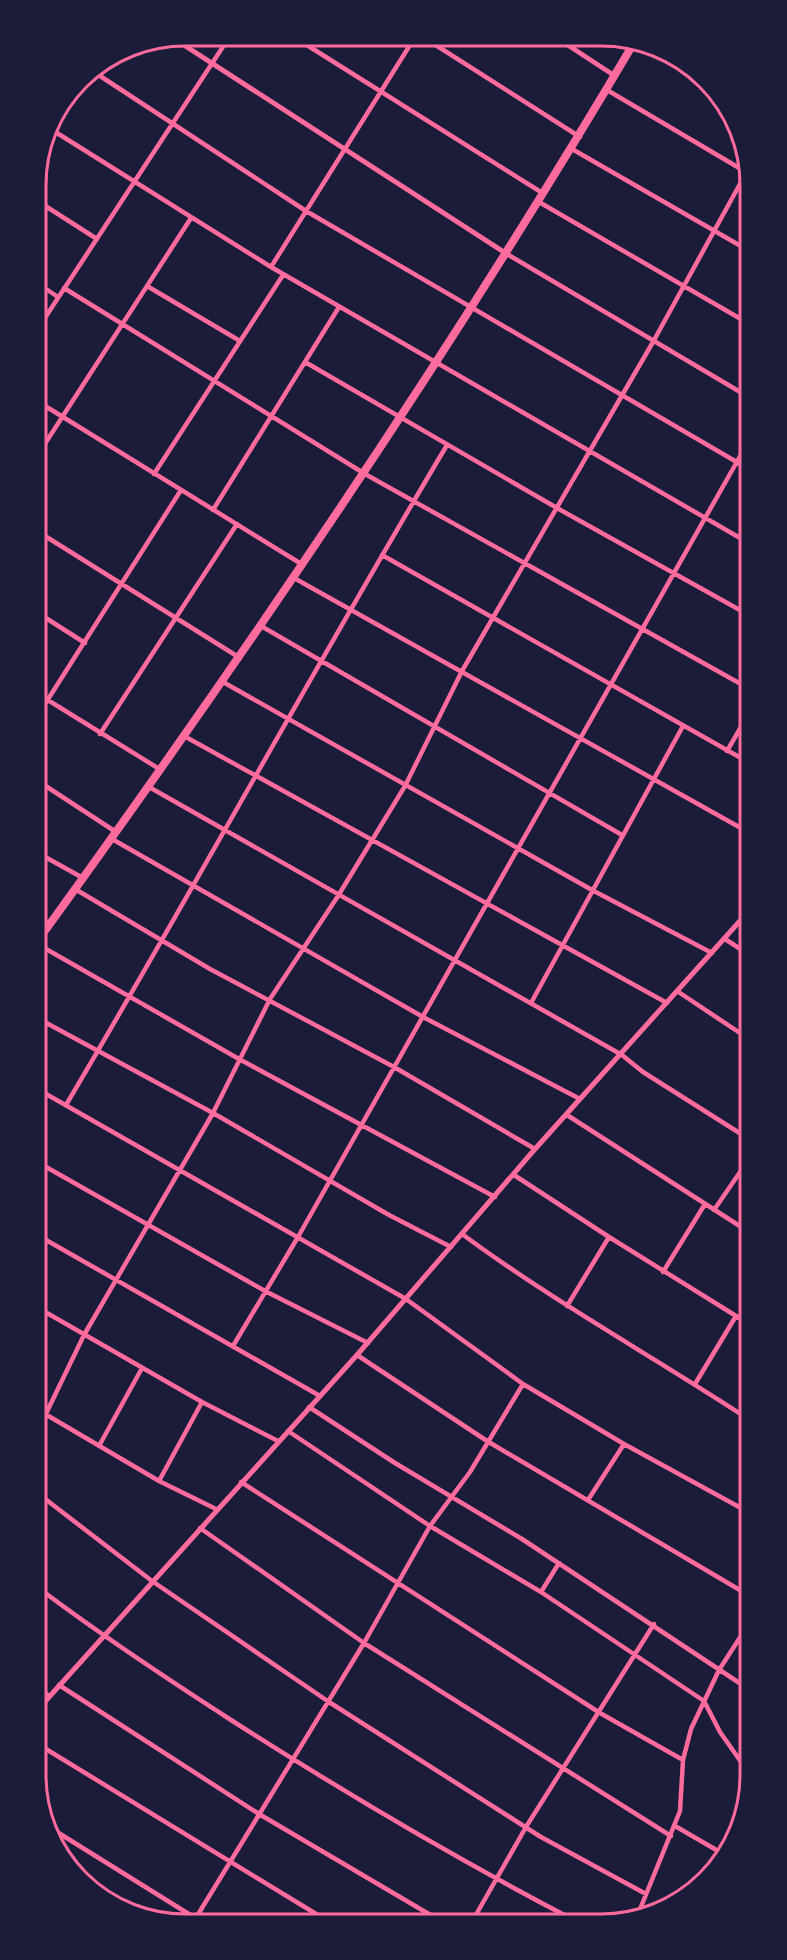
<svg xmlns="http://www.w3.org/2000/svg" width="787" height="1960" viewBox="0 0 787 1960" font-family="'Source Sans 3',sans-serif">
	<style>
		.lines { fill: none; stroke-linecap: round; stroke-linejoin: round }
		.minor { stroke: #ff6b9d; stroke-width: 4.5 }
		.tertiary { stroke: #ff6b9d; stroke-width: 5 }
		.trunk { stroke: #ff6b9d; stroke-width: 8 }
		.rim { fill: none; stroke: #ff6b9d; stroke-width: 3 }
	</style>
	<rect width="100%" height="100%" fill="#1b1b3a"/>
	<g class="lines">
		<!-- minor -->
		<path class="minor" d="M294,37L544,194
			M423,37L580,137
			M557,38L615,76
			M91,70L306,211L747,468
			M607,90L746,172
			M49,128L271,267L747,542
			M572,149L746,249
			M36,200L97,239
			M539,202L746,322
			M507,254L747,396
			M271,267L415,37
			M37,283L58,297
			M147,286L240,341
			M64,288L365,474L748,688
			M37,330L230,36
			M305,362L557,508L747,614
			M37,401L303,565
			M37,456L191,218
			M154,474L283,275
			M213,510L339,307
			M37,531L240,658
			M382,555L748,762
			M294,578L748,832
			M38,613L85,643
			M261,626L622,835
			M223,682L592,890L712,953
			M38,694L161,770
			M38,715L181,490
			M100,734L237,524
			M184,736L667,1003
			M727,751L748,715
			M38,781L116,832
			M149,787L622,1055L643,1072L749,1139
			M112,839L423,1017L580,1099
			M38,853L83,878
			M75,889L210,969L394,1067L535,1149
			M725,939L748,954
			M39,945L239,1059L495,1197
			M677,991L749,1039
			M531,1003L683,726
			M39,1019L213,1113L389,1215L451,1247
			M39,1090L406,1299L523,1384L624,1444L750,1513
			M66,1105C195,887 317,663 447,445
			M567,1115L749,1232
			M39,1163L265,1291L368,1343
			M514,1175L609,1237L749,1324
			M714,1210L749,1159
			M462,1234C554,1302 654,1357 750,1420
			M39,1236L320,1396
			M663,1272L705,1204
			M567,1306L609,1237
			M40,1309L202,1402L278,1441
			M233,1346L298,1237L747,444
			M357,1355L487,1441L750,1596
			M695,1384L736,1316
			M309,1407L395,1463L522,1539L750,1690
			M40,1411L159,1481L216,1509
			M40,1426L84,1335L213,1113L270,999L338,896L405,786L462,671L653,342L746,173
			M288,1431L430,1526L541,1592L704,1701L720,1732L751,1776
			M99,1446L142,1368
			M159,1481L202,1402
			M241,1482L600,1713L683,1760
			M40,1495L152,1581L329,1702L541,1837L646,1894
			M588,1500L624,1444
			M200,1528L364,1643L671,1836
			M40,1589C102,1636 166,1678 231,1720C342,1791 455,1858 572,1919
			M541,1592L559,1563
			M59,1685L259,1814L439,1920
			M41,1690L49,1696
			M41,1746L326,1920
			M675,1826L725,1855
			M49,1827L200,1921
			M636,1919L680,1811L683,1760L691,1729L719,1670L750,1622
			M473,1920L526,1827L654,1624
			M194,1921L364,1643L430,1526L470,1472L523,1384"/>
		<!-- tertiary -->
		<path class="tertiary" d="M173,38L507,254
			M41,1706L357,1355L535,1149L748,912"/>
		<!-- trunk -->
		<path class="trunk" d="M39,939C250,648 452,351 635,41"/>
	</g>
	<!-- crop -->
	<path d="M0 0H787V1960H0ZM185 46H601A139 139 0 0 1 740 185V1775A139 139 0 0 1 601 1914H185A139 139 0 0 1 46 1775V185A139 139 0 0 1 185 46Z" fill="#1b1b3a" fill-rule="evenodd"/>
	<path class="rim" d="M185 46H601A139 139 0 0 1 740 185V1775A139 139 0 0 1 601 1914H185A139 139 0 0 1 46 1775V185A139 139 0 0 1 185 46Z"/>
</svg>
